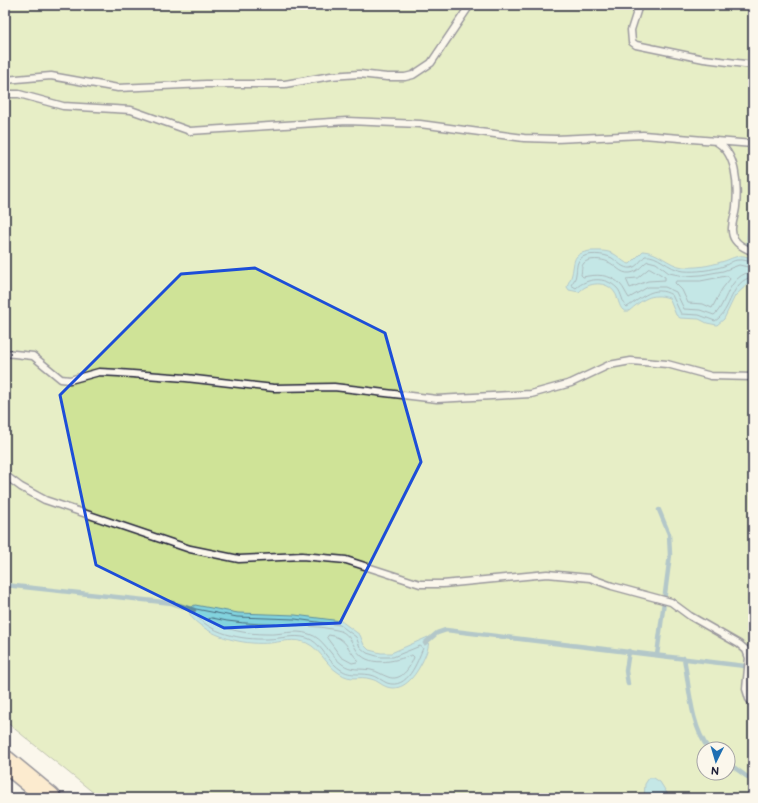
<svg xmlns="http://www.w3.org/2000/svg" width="758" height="803" viewBox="0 0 758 803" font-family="'Balsamiq Sans',sans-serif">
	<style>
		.green { fill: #cfe397; stroke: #788269; fill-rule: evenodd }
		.water { fill: #82d3de; stroke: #5c8c9d }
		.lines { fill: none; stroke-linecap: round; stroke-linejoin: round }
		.shore { stroke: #48697c; stroke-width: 1 }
		.stream { stroke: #5c8c9d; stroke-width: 4.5 }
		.lane-casing { stroke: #22223b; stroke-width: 9 }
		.primary-casing { stroke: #22223b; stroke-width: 24 }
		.lane { stroke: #fbf7ec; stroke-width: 6 }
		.primary { stroke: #fcdcac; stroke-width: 21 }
		.marked { fill: none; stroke: #1d4ed8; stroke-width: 3; stroke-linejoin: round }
	</style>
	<rect width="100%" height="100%" fill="#fbf7ec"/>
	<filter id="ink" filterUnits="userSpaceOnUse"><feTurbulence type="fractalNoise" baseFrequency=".025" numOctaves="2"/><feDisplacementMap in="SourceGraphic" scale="8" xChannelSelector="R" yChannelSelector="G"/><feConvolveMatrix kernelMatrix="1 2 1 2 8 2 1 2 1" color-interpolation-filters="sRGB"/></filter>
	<g filter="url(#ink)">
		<!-- green -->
		<path class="green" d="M5,5H753V798H100L5,721ZM704,749H728V773H704Z"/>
		<!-- water -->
		<path class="water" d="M753,209V244H747C747,232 748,220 753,209Z
			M590,251C598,251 606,250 614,254C620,257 623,263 630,264L643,251C659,252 668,265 683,267C695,268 709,266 721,262C733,259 741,251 753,260V279L735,296L724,319L717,325L707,323L699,319L680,318L676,315L669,298C651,292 642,300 629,311C627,311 626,312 623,310C619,307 618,297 615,293C607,280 588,282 579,292L569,290L567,287C568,282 571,279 572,274C575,260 572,254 590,251Z
			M195,605L238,613L295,615L341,621L360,635L364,645L369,650L381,653H391L428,637C431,645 424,659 420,666C414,677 403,692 387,687C381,685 377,680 371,679C358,675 352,682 339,673C324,664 319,644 300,641C290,639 280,642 270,643C247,645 219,639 200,625C195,621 188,616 189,608Z
			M649,778H654L660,782L670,798H644L645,784Z"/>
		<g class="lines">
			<!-- shore -->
			<path class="shore" d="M753,262C748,262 744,259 738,260C733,260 729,264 724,266C712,270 696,272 684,271C667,269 658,254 645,256C641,260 637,267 631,268C623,269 618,262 612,258C605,254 586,252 580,259C576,264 577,269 576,274C576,278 573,282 571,285L576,288C587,278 605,276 617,288C622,293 622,303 627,307C642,298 654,284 672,295L681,314L699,315L715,321C732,311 730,280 753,277
				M650,268L665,277V280L648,281L630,288L626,279L637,278Z
				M753,268L739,265L723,271L701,275L684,276L669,273L656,263L648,261C642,264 639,272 630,273C620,274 616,265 608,262C603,259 588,258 584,263C581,266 582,271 581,275L583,277C596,274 610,274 620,284C624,288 626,294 629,298L648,287H665L676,292L684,309L700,310L714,315C726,307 728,273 753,272
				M728,276L730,279L722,289L712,308L703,304L688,303L682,290L675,283L676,281H700Z
				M196,609L237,617L295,619L340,625L356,637L360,647L367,653L380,657H393L420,646L423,648C417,662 408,690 387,683C382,681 377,676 371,675C355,672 349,678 335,665C325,657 320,642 307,638C293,634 281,639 267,639C242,640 209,634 193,612Z
				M212,618C252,628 296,621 337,630C348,632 351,641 356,649C367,669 395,661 412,655L414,657C410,668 401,682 388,677C382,675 377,671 371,670C360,668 351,671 342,664C330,656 324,638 309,634C294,629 281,635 266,634C246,634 227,630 210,621L209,619Z
				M329,635C346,637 347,649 358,660L357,662L352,663L341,657L327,638Z"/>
			<!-- stream -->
			<path class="stream" d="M5,585L172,603L194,610
				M425,643L437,633L446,630L753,667
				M657,655L670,555L669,534L659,510
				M684,658C689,685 691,728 709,749
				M628,684L626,671L629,651
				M728,763L753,781"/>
			<defs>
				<path id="lane" d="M639,5L631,30L632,42L636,45L704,59L753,65
					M5,80L51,76L118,88L206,84H285L331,76L359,74L387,77H405L413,75L431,63L470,5
					M5,94H19L63,106L131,110L190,131L347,121L420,124L524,138L556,139L643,135L753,144
					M715,141C737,152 738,185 736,207C735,218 728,230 735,240C739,246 747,249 753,252
					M5,353L33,356L61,379L70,380L99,372L119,373L186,378L274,388L334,387L437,399L531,394L571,383L609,365L631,361L667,364L711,376L753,377
					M5,475L21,487L45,500L190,549L239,559L302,556L346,560L420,584H443L547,574L590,578L612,586L671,602L690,616L739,644L746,650L749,658L746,689L749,699L753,704"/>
				<path id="primary" d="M5,761L50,798"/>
			</defs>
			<!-- lane casing -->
			<use href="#lane" class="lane-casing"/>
			<!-- primary casing -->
			<use href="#primary" class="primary-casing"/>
			<!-- lane -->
			<use href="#lane" class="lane"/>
			<!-- primary -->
			<use href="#primary" class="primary"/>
		</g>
	</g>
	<!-- marked area -->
	<path d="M0 0H758V803H0ZM255,268L385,333L421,462L340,623L224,628L96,565L60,395L181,274Z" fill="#fbf7ec" fill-opacity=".55" fill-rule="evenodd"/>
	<path class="marked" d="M255,268L385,333L421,462L340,623L224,628L96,565L60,395L181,274Z"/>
	<!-- margin -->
	<rect width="758" height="803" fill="none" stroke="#fbf7ec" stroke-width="20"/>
	<rect x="10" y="10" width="738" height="783" fill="none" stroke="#22223b" stroke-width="1.5" filter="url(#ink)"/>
	<!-- north arrow -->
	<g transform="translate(716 761) rotate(185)"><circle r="19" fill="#fbf7ec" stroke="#a4a2a5"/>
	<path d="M0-3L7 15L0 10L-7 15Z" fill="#1f6fb2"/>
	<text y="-6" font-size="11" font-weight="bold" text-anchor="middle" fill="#22223b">N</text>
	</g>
</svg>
